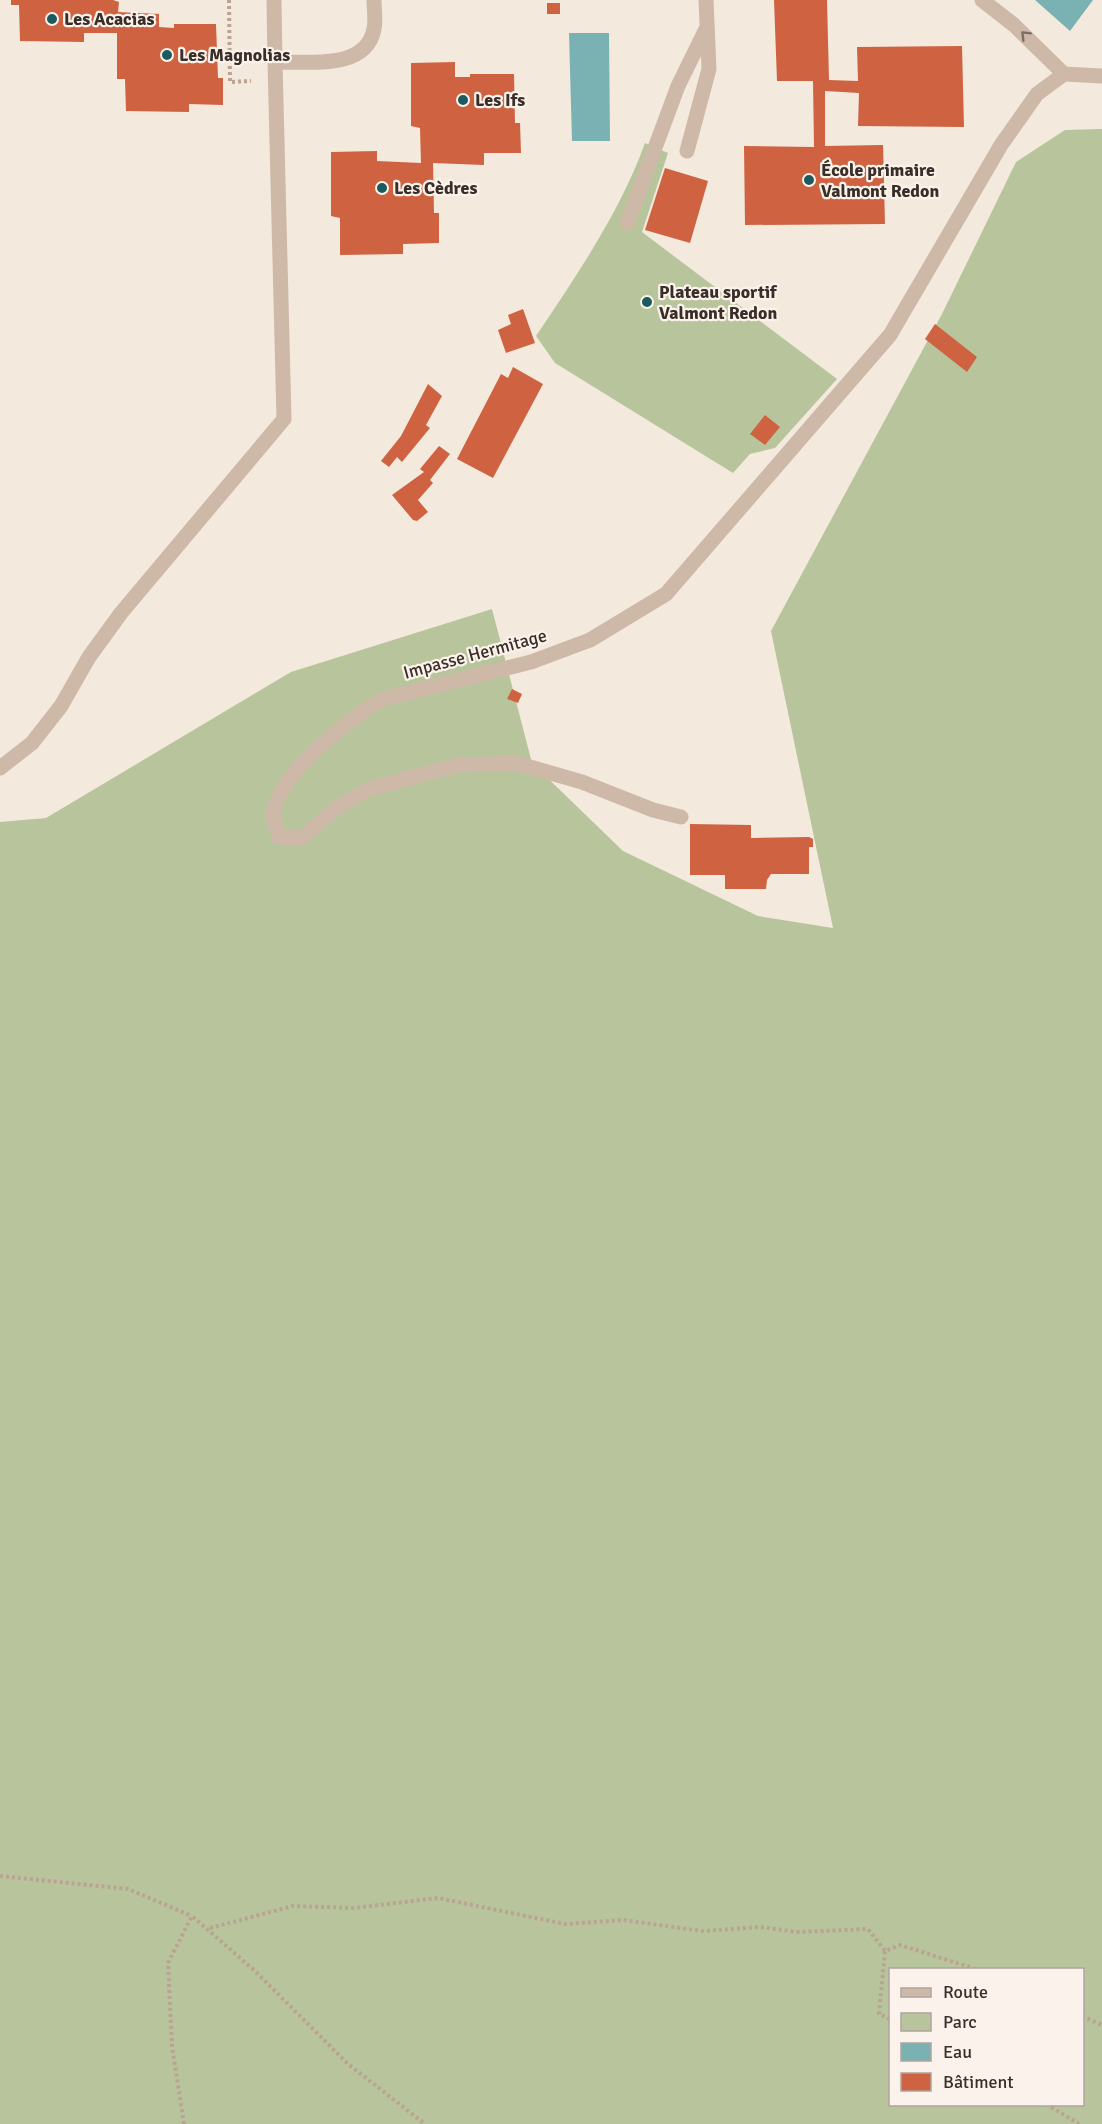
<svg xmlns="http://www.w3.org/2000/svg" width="1102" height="2124" viewBox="0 0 1102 2124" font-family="Signika,sans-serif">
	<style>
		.green { fill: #b8c59c; fill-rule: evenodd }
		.water { fill: #7ab2b4 }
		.building { fill: #cf6241 }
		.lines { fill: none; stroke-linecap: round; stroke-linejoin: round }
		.path { stroke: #baa392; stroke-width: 4; stroke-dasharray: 3 3; stroke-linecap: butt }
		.minor { stroke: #ceb9a8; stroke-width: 15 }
		.oneway { stroke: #7d6d62 }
		.poi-dot { fill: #1b5b5f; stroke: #fbf3eb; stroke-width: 2 }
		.labels { text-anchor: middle; stroke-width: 4.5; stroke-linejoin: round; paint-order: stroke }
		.poi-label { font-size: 18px; font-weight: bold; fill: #3a2e29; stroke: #fbf3eb; text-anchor: start }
		.street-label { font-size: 18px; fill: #3a2e29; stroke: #fbf3eb }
	</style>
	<rect width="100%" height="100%" fill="#f4e9dd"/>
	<!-- green -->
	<path class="green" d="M1102,129V2124H0V822L46,818L291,672L492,609L532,763L623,851L758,916L833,928L771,631L942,314L1016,162L1065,130ZM890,1970H1082V2104H890Z
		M645,143L668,153L642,232L837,379L775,448L750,454L733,473L555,363L536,336C577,275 620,212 645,143Z"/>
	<!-- water -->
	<path class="water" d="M1035,0H1093L1070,31Z
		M569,33H609L610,141H572Z"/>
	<!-- building -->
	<path class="building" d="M11,0H113L119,2L118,12L159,14V27L174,28V24H216L218,78H223V105L189,104V112L126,111L125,79H117V33H84V42L20,41L19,5H11Z
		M774,0H827L829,80L858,81L857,47L962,46L964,127L858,126L859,93L825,91V146L883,145L885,224L745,225L744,146L814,147L813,81H777Z
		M547,3H560V14H547Z
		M455,62V77H470V74H514L515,123H520L521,153H484V165L433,163L434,213H439V243L403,244V254L340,255V218L331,216V152L377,151V161L421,163L420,128L411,126V63Z
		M665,168L708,181L690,243L645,230Z
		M523,309L535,343L506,353L498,330L511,324L508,315Z
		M935,324L977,357L967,372L925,339Z
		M513,367L543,384L493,478L457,459L501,374L508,378Z
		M428,384L442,396L426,425L430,428L402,462L397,457L389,467L381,461L401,436Z
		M765,415L780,427L765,445L750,434Z
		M439,446L450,454L430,480L433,483L418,500L428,512L417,521L413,520L392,495L424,472L420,469Z
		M512,689L522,694L518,703L507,699Z
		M690,824L751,825V838L809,837L813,839V847H809V874H771L767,880L766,889H725V875H690Z"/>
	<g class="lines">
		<!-- path -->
		<path class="path" d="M229,0L230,82L251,81
			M0,1876L128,1889L192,1916
			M210,1928L293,1906L354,1908L438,1898L565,1924L623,1920L702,1931L760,1927L798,1932L868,1929L885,1951
			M1082,2016L1102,2025
			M890,2019L879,2014L885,1951L900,1945L979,1970
			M1046,2104L1079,2124
			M184,2124L172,2046L168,1963L192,1916L255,1971L348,2064L425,2124"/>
		<!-- minor -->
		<path class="minor" d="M274,0L275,62C308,61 366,71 374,29C376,20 374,9 374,0
			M982,0L1014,25L1064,74
			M1064,74L1102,76
			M687,151L709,69L706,0
			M627,223L678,86L706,29
			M0,768L32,743L61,706L89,657L121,613L284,419L275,62
			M681,817L653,810L582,782L516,763L457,765L369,789L336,808L302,838L279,837C277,830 273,821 273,814C278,774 350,718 383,699L531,662L590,640L666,594L890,335L1001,145L1037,94L1064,74"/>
	</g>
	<!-- one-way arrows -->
	<defs><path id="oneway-chevron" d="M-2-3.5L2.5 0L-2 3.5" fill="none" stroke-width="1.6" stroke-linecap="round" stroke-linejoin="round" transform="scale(1.5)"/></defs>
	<use class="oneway" href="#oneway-chevron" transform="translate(1025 35) rotate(-135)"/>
	<!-- markers -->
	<g class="poi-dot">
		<circle cx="52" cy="19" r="6"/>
		<circle cx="167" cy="55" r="6"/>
		<circle cx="463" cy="100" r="6"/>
		<circle cx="809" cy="180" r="6"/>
		<circle cx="382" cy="188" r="6"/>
		<circle cx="647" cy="302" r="6"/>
	</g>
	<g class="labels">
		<!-- poi labels -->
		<g class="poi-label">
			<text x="64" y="25">Les Acacias</text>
			<text x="179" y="61">Les Magnolias</text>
			<text x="475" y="106">Les Ifs</text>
			<text x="821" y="176">École primaire<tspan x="821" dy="21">Valmont Redon</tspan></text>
			<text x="394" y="194">Les Cèdres</text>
			<text x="659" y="298">Plateau sportif<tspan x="659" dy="21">Valmont Redon</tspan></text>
		</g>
		<!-- street labels -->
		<g class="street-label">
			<text transform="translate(475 654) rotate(-15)" y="6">Impasse Hermitage</text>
		</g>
	</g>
	<!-- legend -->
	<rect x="889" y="1968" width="195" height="138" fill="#fbf3eb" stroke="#aea49d" stroke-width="1.5"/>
	<rect x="901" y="1988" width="30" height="9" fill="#ceb9a8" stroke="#aea49d" stroke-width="1.5"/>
	<text x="943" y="1998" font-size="18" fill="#3a2e29">Route</text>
	<rect x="901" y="2013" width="30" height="18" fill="#b8c59c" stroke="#aea49d" stroke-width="1.5"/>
	<text x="943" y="2028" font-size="18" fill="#3a2e29">Parc</text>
	<rect x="901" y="2043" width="30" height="18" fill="#7ab2b4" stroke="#aea49d" stroke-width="1.5"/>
	<text x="943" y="2058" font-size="18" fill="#3a2e29">Eau</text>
	<rect x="901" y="2073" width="30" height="18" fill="#cf6241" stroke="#aea49d" stroke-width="1.5"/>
	<text x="943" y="2088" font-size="18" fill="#3a2e29">Bâtiment</text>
</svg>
